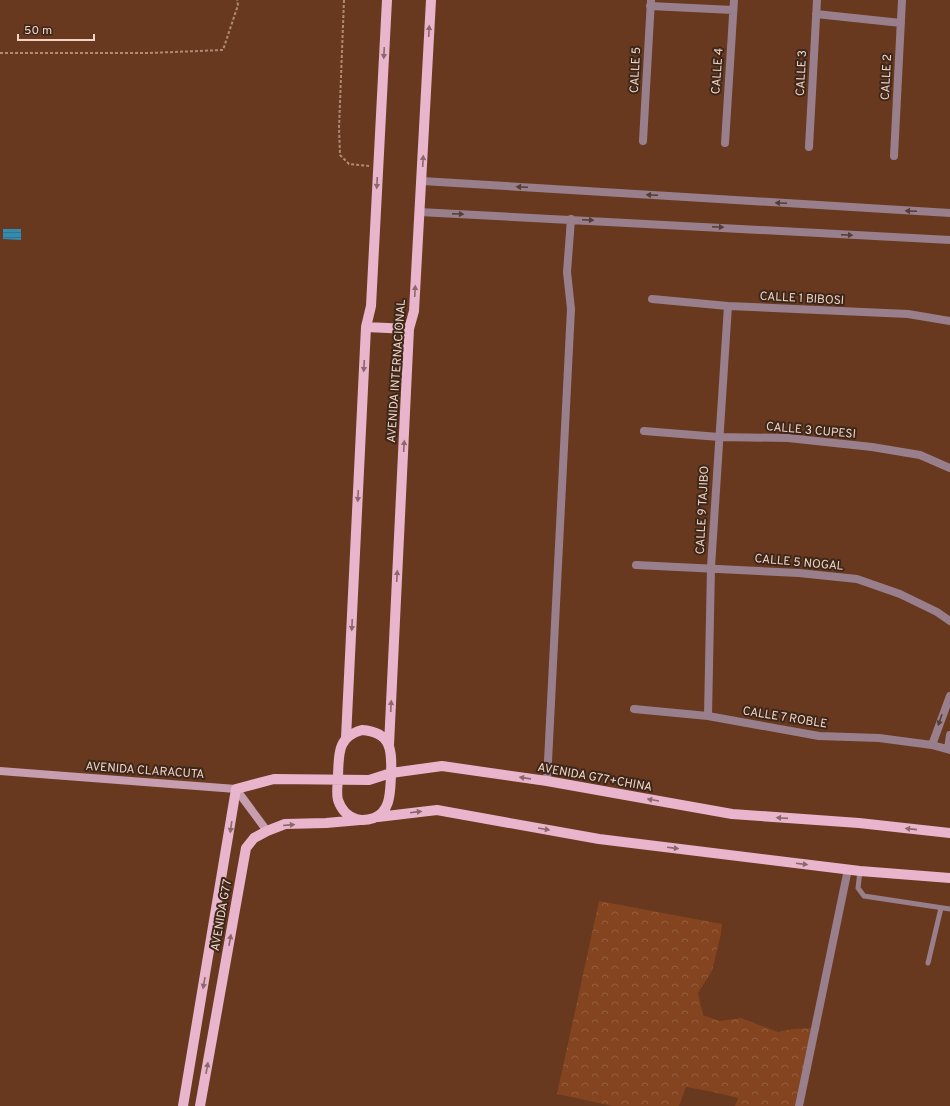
<svg xmlns="http://www.w3.org/2000/svg" width="950" height="1106" viewBox="0 0 950 1106" font-family="Overpass,sans-serif">
	<style>
		.forest { fill: url(#forest-crowns) }
		.water { fill: url(#water-rules) }
		.lines { fill: none; stroke-linecap: round; stroke-linejoin: round }
		.path { stroke: #b08a75; stroke-width: 2; stroke-dasharray: 3 2; stroke-linecap: butt }
		.lane { stroke: #997f8b; stroke-width: 5 }
		.street { stroke: #997f8b; stroke-width: 8 }
		.secondary { stroke: #c69eb0; stroke-width: 8 }
		.primary { stroke: #e9b5cd; stroke-width: 10 }
		.oneway { fill: #8a676b }
		.oneway2 { fill: #543d37 }
		.labels { text-anchor: middle; stroke-width: 4; stroke-linejoin: round; paint-order: stroke }
		.street-label { font-size: 12px; fill: #f1d4c4; stroke: #3d271b }
	</style>
	<defs>
		<pattern id="forest-crowns" width="20" height="18" patternUnits="userSpaceOnUse"><rect width="20" height="18" fill="#83441f"/><path d="M2 6a3 3 0 1 1 6 0M12 15a3 3 0 1 1 6 0" fill="none" stroke="#955e3e"/></pattern>
		<pattern id="water-rules" width="6" height="5" patternUnits="userSpaceOnUse"><rect width="6" height="5" fill="#308cb1"/><path d="M0 2.5h6" fill="none" stroke="#387188"/></pattern>
	</defs>
	<rect width="100%" height="100%" fill="#68391e"/>
	<!-- forest -->
	<path class="forest" d="M599,901L722,924L721,934L712,971L698,993L703,1015L719,1021L741,1018L778,1032L793,1029L816,1028L799,1106H735L738,1098L713,1092L686,1087L679,1106H613L557,1094Z"/>
	<!-- water -->
	<path class="water" d="M3,229H21V240L3,239Z"/>
	<g class="lines">
		<!-- path -->
		<path class="path" d="M344,0L339,128L340,155L349,164L370,166
			M0,53H149L223,50L238,5L237,0"/>
		<!-- lane -->
		<path class="lane" d="M860,871L858,888L864,896L950,909
			M928,963L941,908"/>
		<!-- street -->
		<path class="street" d="M650,6L733,10
			M816,14L901,23
			M643,141L651,0
			M725,143L734,0
			M809,147L817,0
			M894,156L902,0
			M422,181L950,213
			M419,212L950,240
			M652,299L728,306L908,314L950,321
			M644,431L719,437L788,438L872,447L920,455L950,468
			M636,565L799,573L857,579L900,594L937,612L950,621
			M634,709L708,716L819,736L879,738L932,745L950,750
			M708,716L711,567L728,306
			M932,745L950,696
			M948,749L950,735
			M547,781L571,309L567,272L571,219
			M799,1106L848,869"/>
		<!-- secondary -->
		<path class="secondary" d="M0,771L236,789L267,831"/>
		<!-- primary -->
		<path class="primary" d="M366,327L409,329
			M362,730C392,732 392,751 391,776C390,792 391,811 374,818C368,820 362,821 356,819C347,816 341,809 338,800C336,793 338,784 338,776C339,754 337,737 362,730Z
			M346,738L366,327L371,306L387,0
			M389,745L409,329L414,311L431,0
			M378,817L437,810L599,839L860,871L950,878
			M183,1106L236,789L274,779L369,780L391,773L442,766L547,781L732,814L859,823L950,833
			M200,1106L246,848L254,838L267,831L285,824L326,823L360,820"/>
	</g>
	<!-- one-way arrows -->
	<defs><path id="oneway-solid" d="M-6-.8H1V-3.2L6.5 0L1 3.2V.8H-6Z"/></defs>
	<g class="oneway">
		<use href="#oneway-solid" transform="translate(429 31) rotate(-87)"/>
		<use href="#oneway-solid" transform="translate(384 53) rotate(93)"/>
		<use href="#oneway-solid" transform="translate(423 161) rotate(-87)"/>
		<use href="#oneway-solid" transform="translate(377 183) rotate(93)"/>
		<use href="#oneway-solid" transform="translate(415 291) rotate(-87)"/>
		<use href="#oneway-solid" transform="translate(364 366) rotate(93)"/>
		<use href="#oneway-solid" transform="translate(404 446) rotate(-87)"/>
		<use href="#oneway-solid" transform="translate(358 496) rotate(93)"/>
		<use href="#oneway-solid" transform="translate(397 576) rotate(-87)"/>
		<use href="#oneway-solid" transform="translate(352 625) rotate(93)"/>
		<use href="#oneway-solid" transform="translate(391 706) rotate(-87)"/>
		<use href="#oneway-solid" transform="translate(525 778) rotate(-172)"/>
		<use href="#oneway-solid" transform="translate(653 800) rotate(-170)"/>
		<use href="#oneway-solid" transform="translate(416 812) rotate(-7)"/>
		<use href="#oneway-solid" transform="translate(782 818) rotate(-176)"/>
		<use href="#oneway-solid" transform="translate(289 825) rotate(-5)"/>
		<use href="#oneway-solid" transform="translate(231 827) rotate(98)"/>
		<use href="#oneway-solid" transform="translate(544 829) rotate(10)"/>
		<use href="#oneway-solid" transform="translate(911 829) rotate(-174)"/>
		<use href="#oneway-solid" transform="translate(673 848) rotate(7)"/>
		<use href="#oneway-solid" transform="translate(802 864) rotate(7)"/>
		<use href="#oneway-solid" transform="translate(230 940) rotate(-80)"/>
		<use href="#oneway-solid" transform="translate(204 983) rotate(100)"/>
		<use href="#oneway-solid" transform="translate(207 1068) rotate(-80)"/>
	</g>
	<g class="oneway2">
		<use href="#oneway-solid" transform="translate(522 187) rotate(-177)"/>
		<use href="#oneway-solid" transform="translate(652 195) rotate(-177)"/>
		<use href="#oneway-solid" transform="translate(781 203) rotate(-177)"/>
		<use href="#oneway-solid" transform="translate(911 211) rotate(-177)"/>
		<use href="#oneway-solid" transform="translate(458 214) rotate(3)"/>
		<use href="#oneway-solid" transform="translate(588 220) rotate(3)"/>
		<use href="#oneway-solid" transform="translate(718 227) rotate(3)"/>
		<use href="#oneway-solid" transform="translate(847 235) rotate(3)"/>
		<use href="#oneway-solid" transform="translate(940 720) rotate(109)"/>
	</g>
	<g class="labels">
		<!-- street labels -->
		<g class="street-label">
			<text transform="translate(635 70) rotate(-87)" y="4">CALLE 5</text>
			<text transform="translate(717 71) rotate(-86)" y="4">CALLE 4</text>
			<text transform="translate(801 73) rotate(-87)" y="4">CALLE 3</text>
			<text transform="translate(886 77) rotate(-87)" y="4">CALLE 2</text>
			<text transform="translate(802 298) rotate(3)" y="4">CALLE 1 BIBOSI</text>
			<text transform="translate(396 371) rotate(-86)" y="4">AVENIDA INTERNACIONAL</text>
			<text transform="translate(811 430) rotate(5)" y="4">CALLE 3 CUPESI</text>
			<text transform="translate(702 510) rotate(-87)" y="4">CALLE 9 TAJIBO</text>
			<text transform="translate(799 562) rotate(5)" y="4">CALLE 5 NOGAL</text>
			<text transform="translate(785 717) rotate(9)" y="4">CALLE 7 ROBLE</text>
			<text transform="translate(145 770) rotate(4)" y="4">AVENIDA CLARACUTA</text>
			<text transform="translate(595 777) rotate(10)" y="4">AVENIDA G77+CHINA</text>
			<text transform="translate(221 915) rotate(-80)" y="4">AVENIDA G77</text>
		</g>
	</g>
	<!-- scale -->
	<path d="M18 34v6h76v-6" fill="none" stroke="#f1d4c4" stroke-width="2"/>
	<text x="24" y="34" font-size="12" fill="#f1d4c4" stroke="#3d271b" stroke-width="3" paint-order="stroke">50 m</text>
</svg>
